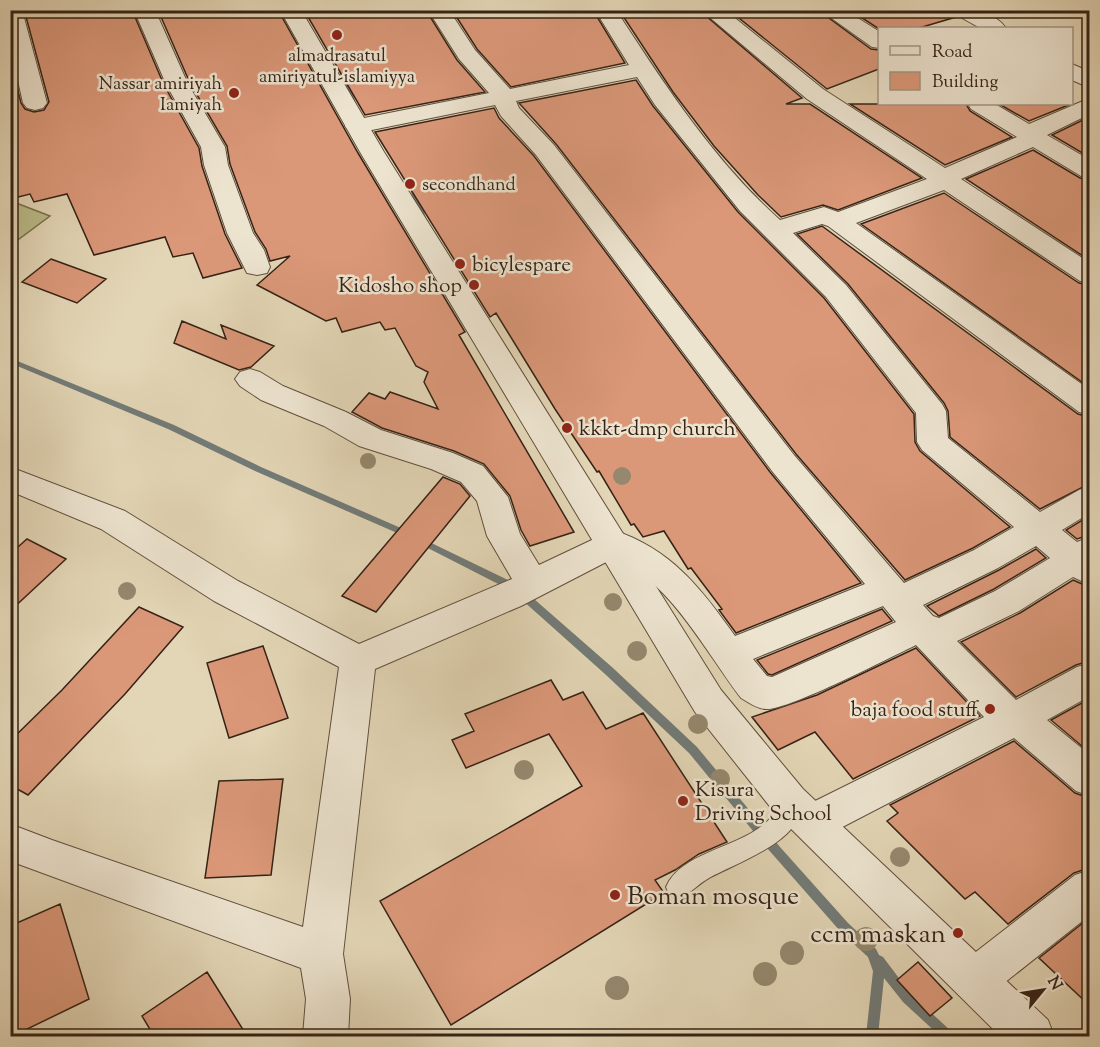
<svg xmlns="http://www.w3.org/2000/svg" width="1100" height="1047" viewBox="0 0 1100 1047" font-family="'Sorts Mill Goudy',serif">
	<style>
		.green { fill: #babc89; stroke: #786f50; stroke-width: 1.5 }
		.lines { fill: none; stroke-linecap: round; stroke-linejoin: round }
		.stream { fill: #727b78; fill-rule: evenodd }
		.building { fill: #db9879; stroke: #352216; stroke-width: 1.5 }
		.service-casing { stroke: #604f3e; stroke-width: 2 }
		.minor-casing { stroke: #604f3e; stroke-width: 2 }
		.tertiary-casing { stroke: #604f3e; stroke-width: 2 }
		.service { fill: #ede4d0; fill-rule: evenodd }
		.minor { fill: #ede4d0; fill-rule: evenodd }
		.tertiary { fill: #ede4d0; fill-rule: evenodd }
		.tree { fill: #95886e }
		.poi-dot { fill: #8f2418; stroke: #ede4d0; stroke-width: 2 }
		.labels { text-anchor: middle; stroke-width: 5; stroke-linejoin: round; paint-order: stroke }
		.far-poi-label { font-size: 18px; fill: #352216; stroke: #ede4d0 }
		.poi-label { font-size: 21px; fill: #352216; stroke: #ede4d0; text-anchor: start }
		.near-poi-label { font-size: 26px; fill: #352216; stroke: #ede4d0; text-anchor: start }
	</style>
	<rect width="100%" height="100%" fill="#e3d6b6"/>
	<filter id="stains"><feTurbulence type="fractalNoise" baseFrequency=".00333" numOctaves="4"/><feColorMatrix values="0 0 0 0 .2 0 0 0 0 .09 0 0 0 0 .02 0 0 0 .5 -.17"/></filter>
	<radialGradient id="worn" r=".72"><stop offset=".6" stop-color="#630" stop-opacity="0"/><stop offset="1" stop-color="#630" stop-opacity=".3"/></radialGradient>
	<!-- green -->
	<path class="green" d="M11,201L50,216L11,245H10Z"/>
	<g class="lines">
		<!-- stream -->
		<path class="stream" d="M340,70L345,71L356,103L355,104L350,103L339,71Z
			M413,186L416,188L427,221L423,223L419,221L410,188Z
			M10,358L174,425L261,467L410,532L412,534L410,536H404L255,471L168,429L10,363Z
			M419,537L518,585L613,668L697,747L780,847L848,923L876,949L879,955L883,957L911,994L952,1032L954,1036H940L903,1002L884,978L878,1036H866L873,971L868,957L840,931L767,848L689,753L605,674L512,591L416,542L414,540L416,538Z"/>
	</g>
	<!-- building -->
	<path class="building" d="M39,10H132L164,85L199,148L202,166L225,234L242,268L203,278L193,253L173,257L165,237L94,255L67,194L34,202L30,194L10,199V58L21,103L25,109L34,112L44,110L49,102L25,13Z
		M158,10H278L358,153L465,332L459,335L574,532L530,546L521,530L510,496L484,464L454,451L382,428L352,412L369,393L385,399L390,392L438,409L424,382L428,372L416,366L395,328L385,330L380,322L342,332L336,318L326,321L257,285L290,256L270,261L266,249L255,232L230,164L227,146L190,83Z
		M304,10H426L457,60L485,92L365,115Z
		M452,10H593L625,63L511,87L477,49Z
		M619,10H699L802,98L786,104H810L922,178L838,210L823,205L781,217L758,195L714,146L673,92Z
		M729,10H818L871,49L879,50V69L827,89Z
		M850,10H950L956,17L919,28L879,29Z
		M636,80L653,106L738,212L824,298L914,414L915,442L920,451L1010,527L973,548L905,580L796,454L556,144L519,103Z
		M850,104H966L970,111L1012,137L945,165Z
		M999,104H1071L1029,121Z
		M494,108L499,118L534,156L770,472L861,583L736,633L719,610L722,609L691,568L688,569L664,531L643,537L634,524L631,525L599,471L597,472L555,409L496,313L490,317L375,132Z
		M1089,117V157L1052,135Z
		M1033,150L1080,178L1089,180V260L966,179Z
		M944,193L1079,283L1089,285V387L861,224Z
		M822,226L1078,414L1089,417V484L1040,509L950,437L948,411L944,403L848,284L797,234Z
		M51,259L106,279L77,303L22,282Z
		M182,321L226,339L221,325L274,346L251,367L239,370L174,343Z
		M443,477L460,484L470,496L376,612L342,596Z
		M1089,516V535L1077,539L1066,530Z
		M27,539L66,559L10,611V554Z
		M1036,549L1046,558L994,589L939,616L927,606L999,570Z
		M1073,580L1089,587V661L1076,665L1016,697L961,642L1020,613Z
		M139,607L183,627L125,694L28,795L10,785V741L62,690Z
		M882,609L892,621L772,675L768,674L757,660Z
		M263,646L288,718L229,738L207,663Z
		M916,648L980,716L853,779L815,732L778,750L752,717L817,695Z
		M551,680L563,700L583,692L606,729L643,713L727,842L699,854L675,870L655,880L664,893L451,1025L380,901L582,786L549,734L466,768L452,740L474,731L465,714Z
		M1089,699V752L1051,720Z
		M1014,741L1075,793L1089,798V868L1074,873L1008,924L975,892L965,899L887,821L898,813L890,805Z
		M283,779L271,875L205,878L219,781Z
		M60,904L89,999L17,1034L10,1012V926Z
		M1089,918V1005L1039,958Z
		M918,962L952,998L930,1016L897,980Z
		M207,972L247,1036H154L142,1016Z"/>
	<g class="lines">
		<defs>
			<path id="service" d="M789,791L797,794C817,837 735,863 709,878C698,884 690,894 678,899L669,895L666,887C682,849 748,848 773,815C777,809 778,801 781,794Z"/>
			<path id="minor" d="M10,10H22L47,103L43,108L35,110L27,108L23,103L10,45Z
				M134,10H155L188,84L225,147L228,165L253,233L264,250L270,267L267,273L257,275L247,273L227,233L204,165L201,147L166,84Z
				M428,10H449L475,50L510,89L629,65L595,10H616C664,84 714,161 780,220L824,207L838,212L927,179L807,99L701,10H725L823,89L945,168L1017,137L971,109L968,104H995L1029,124L1090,98V114L1047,135L1090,160V178L1081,176L1033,147L961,179L1090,263V283L1080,281L944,190L856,223L1090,390V415L1079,412L828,226L822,224L793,233L846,285L942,404L946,411L948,438L1040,512L1079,490L1090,486V513L1062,530L1077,542L1090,537V585L1073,577L1019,611L957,641L1016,700L1077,667L1090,663V696L1047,720L1090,755V796L1076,791L1014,738L827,835L813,840L799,835L793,822L799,809L984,717L916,645C891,657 787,711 766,709C757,709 748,702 741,698C705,651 670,581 614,558L521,606L375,669L343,954L350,999L348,1036H303L306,999L301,968L10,861V824L52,840L303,927L339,667L214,601L101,529L10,491V467L125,511L238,581L359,644L512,579L487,536L477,501L461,482L431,469L359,446L324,426L261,400L240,386L235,379L240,372L250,369L260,372L283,386L346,412L381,430L453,453L483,466L508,497L520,534L539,565L613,530C671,549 701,588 735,636L865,584L772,471L536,155L501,116L495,105L357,133L349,131L345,126L349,121L489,93L459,59ZM637,77L655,105L740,211L826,297L916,413L917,442L922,450L1014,527L974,550L904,583L794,455L554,145L519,108L516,101ZM1036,546L1050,558L995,591L939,618L933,616L923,605L998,568ZM883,606L896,622L772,677L767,676L753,659Z
				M820,10H845L880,32V48L872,47Z
				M952,10C971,10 994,11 1006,28H980L955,14Z
				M1072,64L1090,72V88L1072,80Z
				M1090,870V915L989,995L974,1002L959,995L952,980L959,965L1075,875Z"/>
			<path id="tertiary" d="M280,10H301L384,152L721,690L803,789L1048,1020L1054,1036H1000L775,813L695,712L360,152Z"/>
		</defs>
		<!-- service casing -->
		<use href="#service" class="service-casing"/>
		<!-- minor casing -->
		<use href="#minor" class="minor-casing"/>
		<!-- tertiary casing -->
		<use href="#tertiary" class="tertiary-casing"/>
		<!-- service -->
		<use href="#service" class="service"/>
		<!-- minor -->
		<use href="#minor" class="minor"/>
		<!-- tertiary -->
		<use href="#tertiary" class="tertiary"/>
	</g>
	<!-- trees -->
	<g class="tree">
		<circle cx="368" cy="461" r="8"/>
		<circle cx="622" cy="476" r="9"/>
		<circle cx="127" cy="591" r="9"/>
		<circle cx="613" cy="602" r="9"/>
		<circle cx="637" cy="651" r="10"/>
		<circle cx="698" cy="724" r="10"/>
		<circle cx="524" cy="770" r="10"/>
		<circle cx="720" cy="779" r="10"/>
		<circle cx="900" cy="857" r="10"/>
		<circle cx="866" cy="939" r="12"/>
		<circle cx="792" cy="953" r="12"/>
		<circle cx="765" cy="974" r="12"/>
		<circle cx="617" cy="988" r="12"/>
	</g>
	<!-- markers -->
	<g class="poi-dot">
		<circle cx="337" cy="35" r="6"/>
		<circle cx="234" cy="93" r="6"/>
		<circle cx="410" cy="184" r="6"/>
		<circle cx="460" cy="264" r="6"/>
		<circle cx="474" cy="285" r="6"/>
		<circle cx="567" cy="428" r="6"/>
		<circle cx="990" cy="709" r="6"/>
		<circle cx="683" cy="801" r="6"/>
		<circle cx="615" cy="895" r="6"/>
		<circle cx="958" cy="933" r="6"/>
	</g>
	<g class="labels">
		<!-- far-poi labels -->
		<g class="far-poi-label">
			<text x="337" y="61">almadrasatul<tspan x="337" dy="21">amiriyatul-islamiyya</tspan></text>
			<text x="222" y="89" text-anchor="end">Nassar amiriyah<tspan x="222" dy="21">Iamiyah</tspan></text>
			<text x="422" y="190" text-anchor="start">secondhand</text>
		</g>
		<!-- poi labels -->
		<g class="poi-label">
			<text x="472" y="271">bicylespare</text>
			<text x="462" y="292" text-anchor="end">Kidosho shop</text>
			<text x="579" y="435">kkkt-dmp church</text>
			<text x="978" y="716" text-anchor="end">baja food stuff</text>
			<text x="695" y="796">Kisura<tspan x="695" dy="24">Driving School</tspan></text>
		</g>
		<!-- near-poi labels -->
		<g class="near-poi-label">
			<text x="627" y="904">Boman mosque</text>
			<text x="946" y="942" text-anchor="end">ccm maskan</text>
		</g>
	</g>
	<!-- margin -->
	<rect width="1100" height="1047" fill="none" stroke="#e3d6b6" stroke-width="36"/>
	<rect x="12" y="12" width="1076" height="1023" fill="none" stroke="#352216" stroke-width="3"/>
	<rect x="18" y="18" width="1064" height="1011" fill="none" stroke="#352216" stroke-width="1.5"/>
	<!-- legend -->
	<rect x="878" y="27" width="195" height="78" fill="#ede4d0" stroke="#a39686" stroke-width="1.5"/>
	<rect x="890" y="46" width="30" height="9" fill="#ede4d0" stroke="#a39686" stroke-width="1.5"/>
	<text x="932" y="57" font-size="18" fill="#352216">Road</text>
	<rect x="890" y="72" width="30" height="18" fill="#db9879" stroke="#a39686" stroke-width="1.5"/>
	<text x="932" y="87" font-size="18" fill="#352216">Building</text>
	<!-- north arrow -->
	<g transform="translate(1043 990) rotate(60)" stroke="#ede4d0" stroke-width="4.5" paint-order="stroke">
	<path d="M0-4.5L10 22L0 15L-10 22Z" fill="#352216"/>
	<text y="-9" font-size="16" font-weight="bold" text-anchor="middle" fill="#352216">N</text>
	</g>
	<rect width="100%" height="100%" filter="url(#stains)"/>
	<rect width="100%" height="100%" fill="url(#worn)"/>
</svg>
